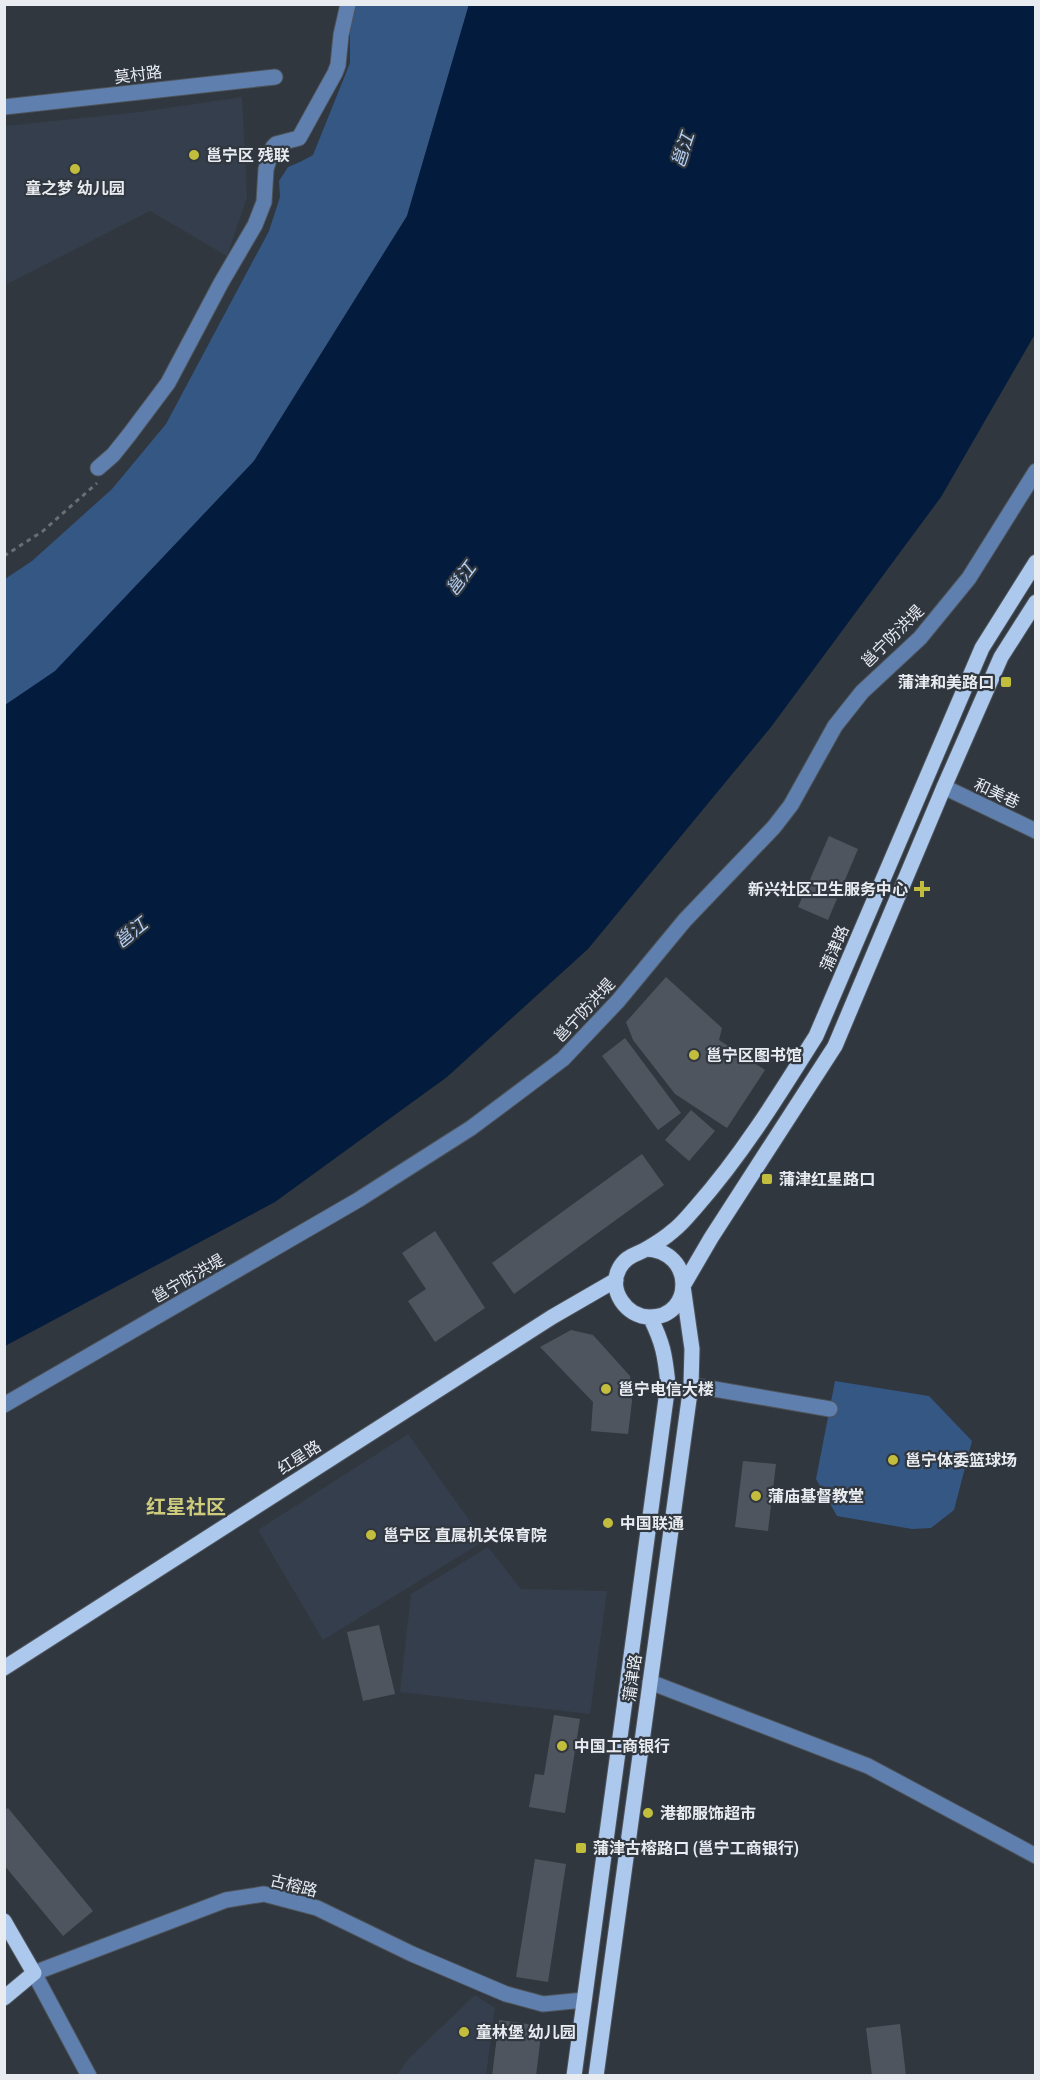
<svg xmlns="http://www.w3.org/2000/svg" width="1040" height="2080" viewBox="0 0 1040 2080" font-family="'Roboto Condensed','Noto Sans SC',sans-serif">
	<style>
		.built { fill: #353e4c }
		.green { fill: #355784 }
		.water { fill: #031c3d }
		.building { fill: #4f555e }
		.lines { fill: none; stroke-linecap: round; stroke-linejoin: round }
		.minor-casing { stroke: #4e545b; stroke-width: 17 }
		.major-casing { stroke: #4e545b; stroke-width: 17 }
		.path { stroke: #6a6f76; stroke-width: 3; stroke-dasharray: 4.5 4.5; stroke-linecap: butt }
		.minor { stroke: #5f80ae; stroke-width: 15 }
		.major { stroke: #adc8ed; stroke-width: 15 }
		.poi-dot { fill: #c3bd3e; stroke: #31373f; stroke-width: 2 }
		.labels { text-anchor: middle; stroke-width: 4.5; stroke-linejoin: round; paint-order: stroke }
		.street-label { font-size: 16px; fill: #e8ecf1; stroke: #31373f }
		.poi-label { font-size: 16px; font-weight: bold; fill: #e8ecf1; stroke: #31373f; text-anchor: start }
		.water-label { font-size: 18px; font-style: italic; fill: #b5d0f5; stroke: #31373f }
		.quarter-label { font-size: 20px; font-weight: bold; fill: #cecb7d; stroke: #31373f }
	</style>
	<rect width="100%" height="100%" fill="#31373f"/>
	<!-- built -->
	<path class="built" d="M242,97L247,197L227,256L150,211L7,284L4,250L5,126L140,112Z
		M408,1434L484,1541L323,1640L258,1530Z
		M488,1547L521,1589L607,1591L590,1714L400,1692L411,1594Z
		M475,1995L495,2008L486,2075H397L410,2057Z"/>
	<!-- green -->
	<path class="green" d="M355,5H469L407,216L254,461L55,672L5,705V579L32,561L112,489L166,424L269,231L280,197L279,181L288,167L300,162L313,155L350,63V28Z
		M835,1381L929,1396L972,1441L954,1510L931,1528L912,1529L837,1516L816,1479Z"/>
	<!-- water -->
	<path class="water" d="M469,4L1035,5V334L941,497L771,727L588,949L447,1077L275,1202L5,1346V705L55,671L254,461L407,216Z"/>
	<!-- building -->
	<path class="building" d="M829,836L858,849L828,920L798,907Z
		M666,977L722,1028L719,1040L765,1070L727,1128L675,1094L633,1040L626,1022Z
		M625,1038L681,1113L658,1130L602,1056Z
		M691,1110L715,1131L689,1161L665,1140Z
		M642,1154L664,1185L514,1294L492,1263Z
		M435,1231L485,1308L435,1342L408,1301L426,1289L402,1253Z
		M571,1330L593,1335L630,1376L632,1401L628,1434L591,1431L593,1402L540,1347Z
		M743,1461L776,1464L768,1531L735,1527Z
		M379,1625L395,1694L363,1701L347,1632Z
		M554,1715L580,1719L565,1813L529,1807L535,1774L544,1775Z
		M8,1808L93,1911L63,1936L4,1865V1811Z
		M535,1859L566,1864L548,1982L516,1977Z
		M499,2020L542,2026L536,2076H492Z
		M900,2024L906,2076H872L866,2028Z"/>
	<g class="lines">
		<defs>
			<path id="minor" d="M4,107L275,77
				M98,468L113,455L129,435L168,383L221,283L255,225L264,202L266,169L273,147L276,144L299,138L335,73L338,65L341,35L348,4
				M944,787L1036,831
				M691,1385L830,1409
				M4,1405L358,1200L471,1128L563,1059L618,1001L685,920L774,827L791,805L835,726L862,692L920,638L969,578L1036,471
				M650,1682L868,1766L1036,1856
				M89,2076L34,1973L226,1900L264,1894L317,1908L412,1954L506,1994L543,2004L584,2000"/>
			<path id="major" d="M646,1249C695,1251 694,1317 650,1317C626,1317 608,1290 619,1269C626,1255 637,1255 648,1248C657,1243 666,1237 674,1230C682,1224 689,1215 696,1207C742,1155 779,1095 816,1036L982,648L1036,562
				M4,1668L552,1317L616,1280
				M4,1921L34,1973L4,1998
				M574,2076L668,1384C665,1355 663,1343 650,1317
				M596,2076L691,1385L692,1349L683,1286L711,1238L835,1046L944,787L1001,657L1036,602"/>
		</defs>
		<!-- minor casing -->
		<use href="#minor" class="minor-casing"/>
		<!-- major casing -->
		<use href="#major" class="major-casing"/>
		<!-- path -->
		<path class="path" d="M4,556L43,531L97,483"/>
		<!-- minor -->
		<use href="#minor" class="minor"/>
		<!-- major -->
		<use href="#major" class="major"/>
	</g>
	<!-- markers -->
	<g class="poi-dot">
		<circle cx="194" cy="155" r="6"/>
		<circle cx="75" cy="169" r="6"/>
		<rect x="1000" y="676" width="12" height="12" rx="3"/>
		<path d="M919 880h6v6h6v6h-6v6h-6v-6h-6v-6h6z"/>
		<circle cx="694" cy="1055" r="6"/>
		<rect x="761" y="1173" width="12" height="12" rx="3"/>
		<circle cx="606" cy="1389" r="6"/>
		<circle cx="893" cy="1460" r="6"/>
		<circle cx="756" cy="1496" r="6"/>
		<circle cx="608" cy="1523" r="6"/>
		<circle cx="371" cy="1535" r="6"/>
		<circle cx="562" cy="1746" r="6"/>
		<circle cx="648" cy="1813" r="6"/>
		<rect x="575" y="1842" width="12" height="12" rx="3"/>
		<circle cx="464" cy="2032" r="6"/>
	</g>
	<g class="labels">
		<!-- street labels -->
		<g class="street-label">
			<text transform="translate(138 74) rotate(-7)" y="6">莫村路</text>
			<text transform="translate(892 636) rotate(-45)" y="6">邕宁防洪堤</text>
			<text transform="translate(997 793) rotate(25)" y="6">和美巷</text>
			<text transform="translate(834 948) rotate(-67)" y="6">蒲津路</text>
			<text transform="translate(584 1010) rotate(-47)" y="6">邕宁防洪堤</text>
			<text transform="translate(188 1278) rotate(-30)" y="6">邕宁防洪堤</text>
			<text transform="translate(299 1457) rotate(-33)" y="6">红星路</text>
			<text transform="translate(632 1678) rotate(-82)" y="6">蒲津路</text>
			<text transform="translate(294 1885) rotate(14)" y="6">古榕路</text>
		</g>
		<!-- poi labels -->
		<g class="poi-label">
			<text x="206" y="161">邕宁区 残联</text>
			<text x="75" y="194" text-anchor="middle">童之梦 幼儿园</text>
			<text x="994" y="688" text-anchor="end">蒲津和美路口</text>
			<text x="908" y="895" text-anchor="end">新兴社区卫生服务中心</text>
			<text x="706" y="1061">邕宁区图书馆</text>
			<text x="779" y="1185">蒲津红星路口</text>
			<text x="618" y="1395">邕宁电信大楼</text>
			<text x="905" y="1466">邕宁体委篮球场</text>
			<text x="768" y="1502">蒲庙基督教堂</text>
			<text x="620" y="1529">中国联通</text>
			<text x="383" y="1541">邕宁区 直属机关保育院</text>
			<text x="574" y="1752">中国工商银行</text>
			<text x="660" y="1819">港都服饰超市</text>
			<text x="593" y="1854">蒲津古榕路口 (邕宁工商银行)</text>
			<text x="476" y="2038">童林堡 幼儿园</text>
		</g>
		<!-- water labels -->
		<g class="water-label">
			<text transform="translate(683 150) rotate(-72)" y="6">邕江</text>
			<text transform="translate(461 579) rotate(-53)" y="6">邕江</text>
			<text transform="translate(131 933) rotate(-39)" y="6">邕江</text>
		</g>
		<!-- quarter labels -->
		<g class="quarter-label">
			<text x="186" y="1514">红星社区</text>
		</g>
	</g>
	<!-- border -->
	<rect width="1040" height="2080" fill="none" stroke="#e8ecf1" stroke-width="12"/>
</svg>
